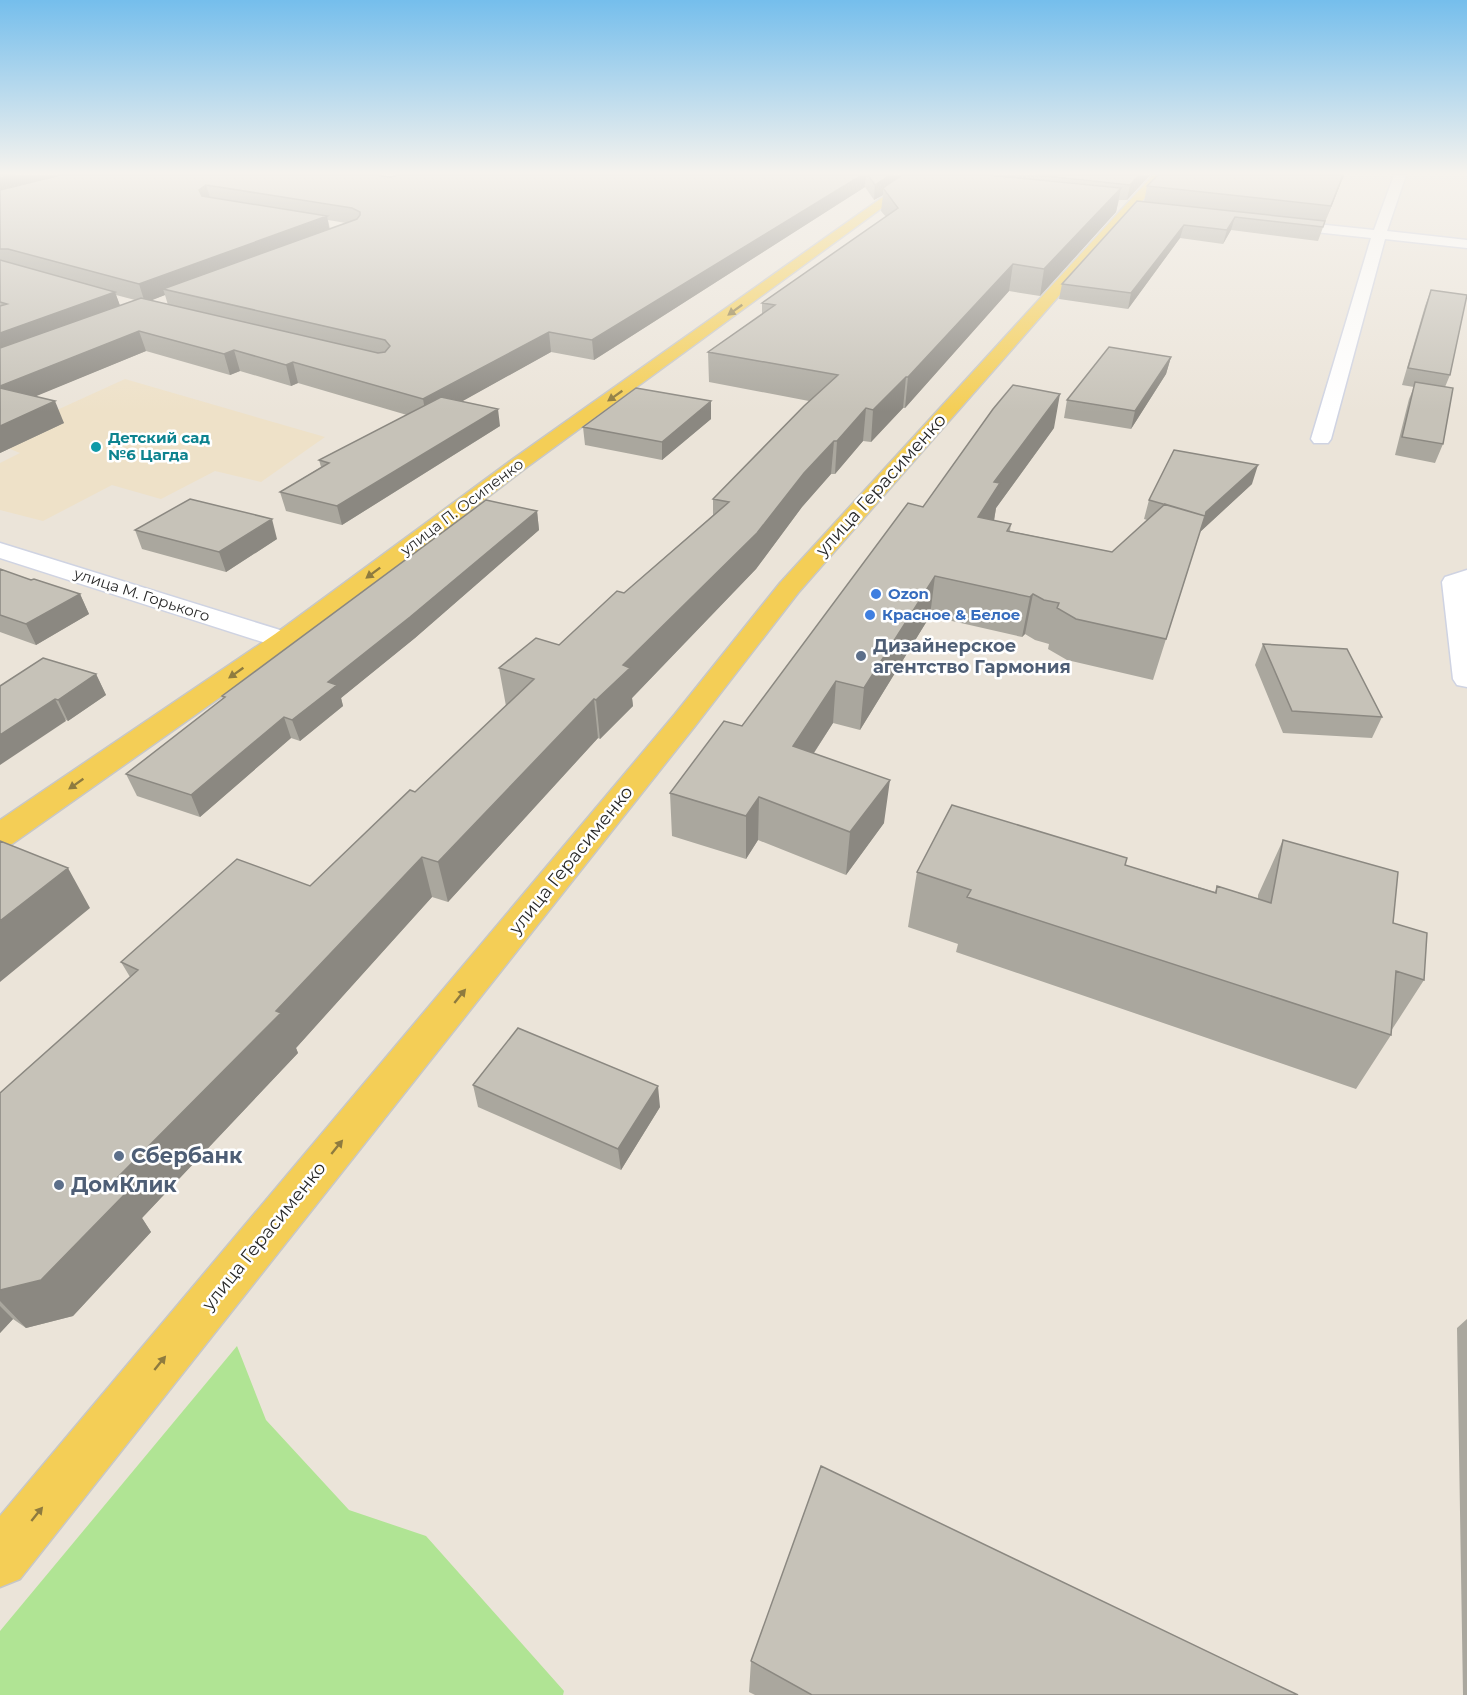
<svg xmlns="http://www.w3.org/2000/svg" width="1467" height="1695" viewBox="0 0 1467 1695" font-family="Montserrat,sans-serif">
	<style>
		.education { fill: #eee1c8 }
		.green { fill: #b0e494 }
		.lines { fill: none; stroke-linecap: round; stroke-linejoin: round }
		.minor-casing { stroke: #cfd3e2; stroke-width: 3 }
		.major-casing { stroke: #c7c7c7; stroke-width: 3 }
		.minor { fill: #fff; fill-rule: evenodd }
		.major { fill: #f4ce56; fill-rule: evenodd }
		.wall { fill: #aaa79e; fill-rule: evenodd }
		.shaded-wall { fill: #8b8881 }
		.building { fill: #c6c2b8; stroke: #8b8881; stroke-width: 1.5 }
		.oneway { fill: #8e7b3f }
		.culture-dot { fill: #0f9aa8; stroke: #fff; stroke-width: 2 }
		.shop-dot { fill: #3f7fe0; stroke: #fff; stroke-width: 2 }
		.service-dot { fill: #5c6f8a; stroke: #fff; stroke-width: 2 }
		.labels { text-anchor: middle; stroke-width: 5; stroke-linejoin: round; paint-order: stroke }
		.far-culture-label { font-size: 15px; font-weight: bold; fill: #0d838f; stroke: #fff; text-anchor: start }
		.far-street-label { font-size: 15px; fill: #282828; stroke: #fff }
		.far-shop-label { font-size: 15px; font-weight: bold; fill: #366cbe; stroke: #fff; text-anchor: start }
		.street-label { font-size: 18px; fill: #282828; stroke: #fff }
		.service-label { font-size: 18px; font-weight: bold; fill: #4e5e75; stroke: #fff; text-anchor: start }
		.near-service-label { font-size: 21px; font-weight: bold; fill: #4e5e75; stroke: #fff; text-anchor: start }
	</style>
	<rect width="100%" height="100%" fill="#ebe4d9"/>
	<!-- education -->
	<path class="education" d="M125,379L325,437L261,482L215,471L161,499L112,485L43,521L0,510V463L20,453L0,445V443L46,415Z"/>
	<!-- green -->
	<path class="green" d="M237,1346L266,1420L349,1510L426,1536L564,1691L563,1695H0V1631Z"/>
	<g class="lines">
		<defs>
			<path id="minor" d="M1394,175H1406L1387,231L1467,240V248L1385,239L1331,439L1328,443H1314L1311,439L1371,238L1278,228L1271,224L1278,220L1374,230Z
				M0,543L293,634L297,640L293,646L284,648L275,646L0,558Z
				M1467,570V687L1457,685L1453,679L1442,582L1445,577Z"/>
			<path id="major" d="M914,175H927L527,467L293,646L12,844L0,847V820L275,634L513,459Z
				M1153,175H1165L798,593L695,726L20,1579L0,1587V1516L675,714L780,583Z"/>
		</defs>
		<!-- minor casing -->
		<use href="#minor" class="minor-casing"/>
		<!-- major casing -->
		<use href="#major" class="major-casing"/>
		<!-- minor -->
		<use href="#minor" class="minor"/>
		<!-- major -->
		<use href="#major" class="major"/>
	</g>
	<!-- wall -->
	<path class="wall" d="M0,175L390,177L398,175H1150L1127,200H1119L1116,212L1040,296L1009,291L905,408H903L871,442L863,441L835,474H831L802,507L756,569L632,698L633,706L600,739L598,738L448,902L432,897L296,1048L298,1053L142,1218L151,1232L73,1316L26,1328L13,1319L0,1333V1093L130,977L121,962L310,886L415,792L506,706L499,668L559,645L624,593L713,515V499L809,401L709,382L708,352L762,314V303L886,217L881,211L883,195L874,200L865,187L594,360L551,352L462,401L500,426L342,525L286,511L280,492L321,467L319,460L407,415L298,383L291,386L240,371L230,375L146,351L35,396L64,423L0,453ZM328,220L346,223L330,229ZM116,295L135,300L120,306ZM165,295L168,305L151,300Z
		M1158,175H1344L1325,222L1318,241L1231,230L1223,244L1180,238L1128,309L1059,299L1062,284L1144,202L1147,186Z
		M1431,290L1450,375L1445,387L1443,444L1435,463L1395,455L1409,399L1414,387L1402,385L1425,306Z
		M1171,357L1166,374L1131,429L1064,418L1067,400Z
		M711,401V419L662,460L585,445L583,427Z
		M1054,428L996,508L994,521L1011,524L1010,531L1112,552L1147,520L1144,519L1149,500L1252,484L1200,532L1153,680L1067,660L1048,649L1049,644L1035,640L1025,634L1022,637L930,616L860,730L833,723L814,753L884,823L846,875L758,840L746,859L672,836L670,793L742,726L923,507Z
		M537,511L539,530L415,638L341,698L343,706L300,741L291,738L200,817L137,796L126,774L223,699L222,696Z
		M135,530L277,539L226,572L142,549Z
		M0,569L31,580L80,594L89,614L36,645L0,632Z
		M1263,644L1382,717L1372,738L1283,733L1255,665Z
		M96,674L106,695L68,721L0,686Z
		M1283,840L1393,923L1424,980L1391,1031V1035L1356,1089L956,952L958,944L908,927L917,872L1125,865L1215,892L1217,886L1258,899V895Z
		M473,1085L660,1107L621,1170L478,1107Z
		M1467,1319V1695H1463L1457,1328Z
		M751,1661L1298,1695H755L749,1692Z"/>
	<!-- shaded-wall -->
	<path class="shaded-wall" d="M15,175H80L0,196V178Z
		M862,175H866L865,187L594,360L592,340Z
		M890,175H911L883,188V195L874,200L875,185Z
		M1139,175H1150L1127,200L1130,185Z
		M1343,175H1344L1325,222L1331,206Z
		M206,185L211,201L204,206L199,190Z
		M1121,188L1116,212L1040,296L1044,269Z
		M327,216L330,233L163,289L165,295L145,303L139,284Z
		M1235,217L1231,230L1223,244L1227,230Z
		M1184,225L1180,238L1128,309L1131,293Z
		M1013,264L1009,291L905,408L908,377Z
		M115,292L122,311L0,357V333Z
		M139,331L146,351L5,409L0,398V386Z
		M549,332L551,352L427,421L423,399Z
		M234,350L240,371L230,375L224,354Z
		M1171,357L1166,374L1131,429L1135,411Z
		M293,362L298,383L291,386L286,365Z
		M906,377L903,408L871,442L873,410Z
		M1060,394L1054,428L996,508L994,520L972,556L978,517L994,482Z
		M55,401L64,423L0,453V426Z
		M711,401V419L662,460V442Z
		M866,408L863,441L835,474L837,441Z
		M498,409L500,426L342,525L337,506Z
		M834,441L831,474L802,507L756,569L632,698L633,706L600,739L596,700L623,665Z
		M1258,465L1252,484L1200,532L1206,512Z
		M537,511L539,530L415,638L341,698L343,706L300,741L292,720L328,682Z
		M272,519L277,539L226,572L219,552Z
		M935,576L930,616L860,730L864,688Z
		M80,594L89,614L36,645L26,624Z
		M1033,594L1025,634L1022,637L1030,597Z
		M96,674L106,695L68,721L58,700Z
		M836,681L833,723L791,788L793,746Z
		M55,699L66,721L0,765V735Z
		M594,699L598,738L448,902L438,862Z
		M284,717L291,738L200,817L191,795Z
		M890,780L884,823L846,875L850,832Z
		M759,797L758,840L746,859V816Z
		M422,857L432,897L296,1048L298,1053L142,1218L151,1232L73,1316L26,1328L0,1301V1290L109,1186Z
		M68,868L90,908L0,982V921Z
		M658,1086L660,1107L621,1170L618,1149Z
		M0,1306L13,1319L0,1333Z"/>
	<!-- building -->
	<path class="building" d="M0,175H15L0,178Z
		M61,175H374L390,177L398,175H862L592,340L549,332L423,399L293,362L286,365L234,350L224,354L139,331L0,386V348L141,298L378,353L385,352L390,346L385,340L163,289L357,219L360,215V212L352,208L206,185L199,190L202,196L327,216L139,284L8,249H0V190Z
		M868,175H890L875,185Z
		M902,175H988L1121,188L1044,269L1013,264L908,377H906L873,410L866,408L837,441H834L804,473L757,533L623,665L630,668L596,700L594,699L438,862L422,857L276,1011L281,1013L109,1186L125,1194L41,1280L0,1290V1093L138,970L121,962L237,859L310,886L410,790L415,792L534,679L499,668L536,638L559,645L617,591L624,593L729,502L713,499L804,406L838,375L708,352L775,305L762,303L898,208L883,188Z
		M1036,175H1139L1130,185Z
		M1158,175H1343L1331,206L1147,186Z
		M1137,201L1325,221L1323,227L1235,217L1227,230L1184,225L1131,293L1062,284Z
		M0,260L115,292L0,333V306L7,304L0,302Z
		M1431,290L1467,295L1450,375L1408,368Z
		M1109,347L1171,357L1135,411L1067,400Z
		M1415,382L1453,388L1443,444L1402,437Z
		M1013,385L1060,394L994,482L1000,483L978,517L1011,524L1007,531L1112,552L1165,504L1205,516L1166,639L1076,619L1057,608L1059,603L1044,600L1033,594L1030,597L935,576L864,688L836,681L793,746L890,780L850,832L759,797L746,816L670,793L724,721L742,726L908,503L923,507L993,409Z
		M0,388L55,401L0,426Z
		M636,388L711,401L662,442L583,427Z
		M441,397L498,409L337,506L280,492L329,463L319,460Z
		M1174,450L1258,465L1206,512L1205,517V516L1149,500Z
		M190,499L272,519L219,552L135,530Z
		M486,500L537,511L410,617L328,682L337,685L292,720L284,717L191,795L126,774L225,697L222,696Z
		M0,569L31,580L34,579L80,594L26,624L0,615Z
		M1263,644L1347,649L1382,717L1292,711Z
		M43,658L96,674L58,700L55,699L0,735V686Z
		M952,805L1127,858L1125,865L1216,893L1217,886L1271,903L1283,840L1398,872L1393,923L1427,933L1424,980L1396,971L1391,1035L967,897L971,890L917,872Z
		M0,841L68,868L0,921Z
		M518,1028L658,1086L618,1149L473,1085Z
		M821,1466L1298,1695H812L751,1661Z"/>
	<!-- one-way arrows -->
	<defs><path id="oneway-solid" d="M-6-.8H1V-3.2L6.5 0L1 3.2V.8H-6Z" transform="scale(1.5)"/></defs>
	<g class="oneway">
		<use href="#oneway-solid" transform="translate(735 310) rotate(144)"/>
		<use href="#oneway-solid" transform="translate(615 396) rotate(145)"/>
		<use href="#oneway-solid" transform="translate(373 573) rotate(143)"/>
		<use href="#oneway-solid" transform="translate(236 673) rotate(145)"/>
		<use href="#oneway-solid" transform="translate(76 784) rotate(145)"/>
		<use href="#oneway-solid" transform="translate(460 996) rotate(-51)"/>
		<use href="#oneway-solid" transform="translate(337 1147) rotate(-51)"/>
		<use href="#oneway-solid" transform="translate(160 1363) rotate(-51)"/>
		<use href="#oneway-solid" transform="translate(37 1514) rotate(-51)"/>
	</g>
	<!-- sky -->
	<linearGradient id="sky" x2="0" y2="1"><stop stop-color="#75beec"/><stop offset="0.42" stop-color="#f6f3ee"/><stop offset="1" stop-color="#f6f3ee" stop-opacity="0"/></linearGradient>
	<rect width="1467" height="412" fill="url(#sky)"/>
	<!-- markers -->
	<circle class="culture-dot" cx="96" cy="447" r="6"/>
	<g class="shop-dot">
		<circle cx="876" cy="594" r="6"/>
		<circle cx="870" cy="615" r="6"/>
	</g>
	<g class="service-dot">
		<circle cx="861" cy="656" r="6"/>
		<circle cx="119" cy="1156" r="6"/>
		<circle cx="59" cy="1185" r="6"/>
	</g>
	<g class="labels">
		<!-- far-culture labels -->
		<g class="far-culture-label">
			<text x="108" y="443">Детский сад<tspan x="108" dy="17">№6 Цагда</tspan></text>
		</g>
		<!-- far-street labels -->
		<g class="far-street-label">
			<text transform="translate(462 507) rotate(-37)" y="5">улица П. Осипенко</text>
			<text transform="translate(142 595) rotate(18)" y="5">улица М. Горького</text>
		</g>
		<!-- far-shop labels -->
		<g class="far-shop-label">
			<text x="888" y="599">Ozon</text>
			<text x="882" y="620">Красное &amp; Белое</text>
		</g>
		<!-- street labels -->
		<g class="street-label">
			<text transform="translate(881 485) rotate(-48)" y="6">улица Герасименко</text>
			<text transform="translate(571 860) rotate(-51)" y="6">улица Герасименко</text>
			<text transform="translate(264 1236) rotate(-51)" y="6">улица Герасименко</text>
		</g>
		<!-- service labels -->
		<g class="service-label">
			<text x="873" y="652">Дизайнерское<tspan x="873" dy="21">агентство Гармония</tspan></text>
		</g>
		<!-- near-service labels -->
		<g class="near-service-label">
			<text x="131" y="1163">Сбербанк</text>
			<text x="71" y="1192">ДомКлик</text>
		</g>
	</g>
</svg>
